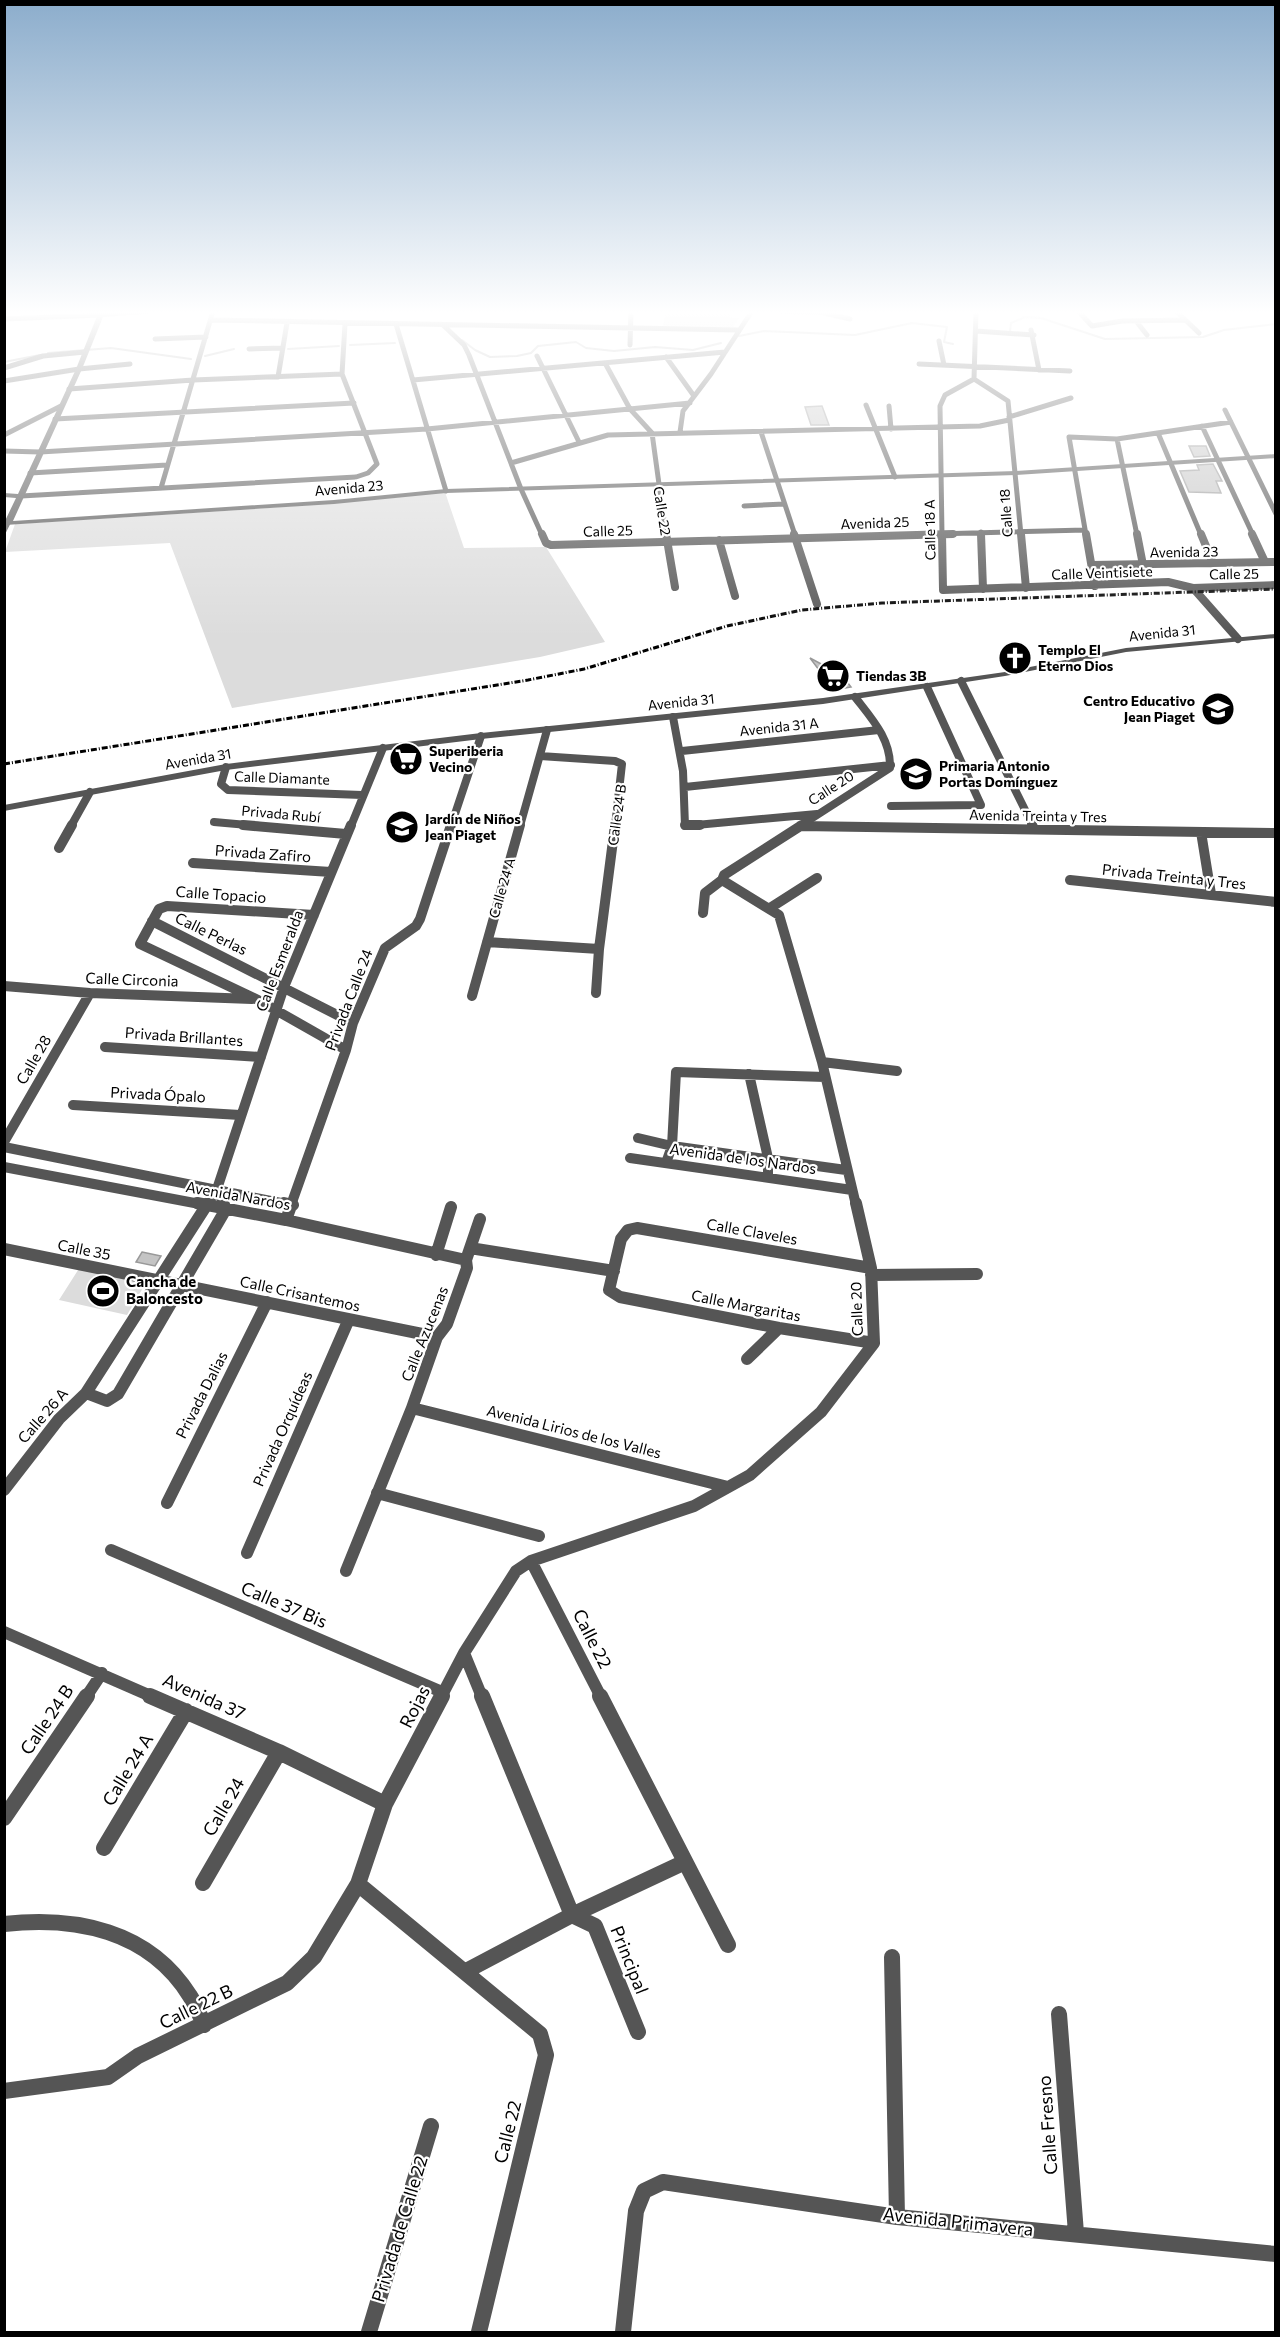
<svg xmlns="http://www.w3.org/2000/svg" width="1280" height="2337" viewBox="0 0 1280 2337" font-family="Commissioner,sans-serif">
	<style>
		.green { fill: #dcdcdc }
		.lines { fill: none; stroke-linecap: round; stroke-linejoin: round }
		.stream { stroke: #a3a3a3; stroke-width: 2 }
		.building { fill: #c4c4c4; stroke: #999; stroke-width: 1.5 }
		.minor-far4 { stroke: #555; stroke-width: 5 }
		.minor-far3 { stroke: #555; stroke-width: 8 }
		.minor-far2 { stroke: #555; stroke-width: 10 }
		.minor-far1 { stroke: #555; stroke-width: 12 }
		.minor { stroke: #555; stroke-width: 16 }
		.tertiary { fill: #555; fill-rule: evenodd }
		.rail { stroke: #000; stroke-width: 3; stroke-dasharray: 6 2 1 2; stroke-linecap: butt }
		.labels { text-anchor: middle; stroke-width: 4.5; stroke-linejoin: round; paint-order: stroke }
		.far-street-label { font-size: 14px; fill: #000; stroke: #fff }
		.far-poi-label { font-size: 14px; font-weight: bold; fill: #000; stroke: #fff; text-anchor: start }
		.street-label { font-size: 15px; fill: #000; stroke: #fff }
		.poi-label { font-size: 15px; font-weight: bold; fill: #000; stroke: #fff; text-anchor: start }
		.near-street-label { font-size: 18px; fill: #000; stroke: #fff }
	</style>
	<rect width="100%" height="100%" fill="#fff"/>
	<!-- green -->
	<path class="green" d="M666,311L733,312L729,317L739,318L733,327L663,326Z
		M445,492L464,548L546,547L605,642L540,657L232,708L170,543L5,552L15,524C158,514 302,509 445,492Z
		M80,1267L147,1281L127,1315L59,1300Z"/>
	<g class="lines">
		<!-- stream -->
		<path class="stream" d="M1010,332L1011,323L1025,317L1041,318L1105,339L1203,337L1224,330L1276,324
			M739,336L764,331L855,335L912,323L947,327L944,342L953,344
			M462,340L475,350L490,357L517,356L531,353L538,346L576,342L586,348L614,351L655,347L693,350L721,343
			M350,345L395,343
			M288,349L339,346
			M48,353L111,348L191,359
			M205,356L234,349
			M4,362L40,355"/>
	</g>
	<!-- building -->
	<path class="building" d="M822,406L829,425H811L805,407Z
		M1189,446H1206L1210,456L1194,457Z
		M1213,464L1222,481H1216L1221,493L1189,492L1180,471L1199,470L1197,465Z
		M810,658L842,675L851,687L834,690Z
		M397,751L421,753L415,766L391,765Z
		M142,1252L161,1256L155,1266L136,1262Z"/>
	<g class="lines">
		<!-- minor-far4 -->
		<path class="minor-far4" d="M765,311L820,312L850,319
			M976,311L974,379L1008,401L1021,535
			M1078,311L1092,326L1122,321L1185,320
			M1176,311L1199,333
			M4,319L100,315
			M211,320L739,330
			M1136,321L1147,335
			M396,324L446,491
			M443,325L464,345L469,355L521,489L542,535
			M1031,330L1039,370
			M976,331L1034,335
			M155,339L206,337
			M939,341L944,365
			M630,345L631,311
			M249,349L282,348
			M537,356L579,442
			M666,357L694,396
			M605,363L630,409L652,433L666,535
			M919,364L1070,371
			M4,368L43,356L85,352
			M278,377L287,323
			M413,380L725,352
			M4,381L79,369L130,364
			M69,389L193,380L342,374
			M866,405L895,477
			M889,406L891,429
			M1225,410L1276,514
			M1009,417L1071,398
			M55,419L354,403
			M1202,426L1253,535
			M680,432L683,411L711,374L752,311
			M761,432L795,535
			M1158,433L1201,535
			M4,435L61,406
			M1117,439L1137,535
			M4,451L40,452L427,429L690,403
			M511,463L608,435L980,426L1009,420
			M30,473L167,465
			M161,488L213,311
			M21,496L356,477L368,473L377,464L342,374L345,324
			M744,506L784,504
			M4,531L8,523
			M981,532V535
			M899,535L1085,530
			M942,535L940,406L945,395L974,379
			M1086,535L1069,437L1117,439L1231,422"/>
		<!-- minor-far3 -->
		<path class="minor-far3" d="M542,534L546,543L551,545L953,534
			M666,534L675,587
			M794,534L817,604
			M942,534L943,590L1168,582L1193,588L1238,639
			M981,534L983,589
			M1021,534L1026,588
			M1086,534L1095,586
			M1137,534L1143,565
			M1201,534L1213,563
			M1252,534L1265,562
			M719,540L735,596
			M1092,565L1276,562
			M1193,588L1276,585
			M961,681L1033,826
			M673,717L683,771L685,826L817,814
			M682,751L879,730
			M540,756L615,761L622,764L615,826
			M226,767L221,784L228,790L362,795
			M685,787L891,765
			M891,806L981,805L927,687
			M214,822L260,826
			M71,826L90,792
			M351,826L383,748
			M451,826L481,736
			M520,826L547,730
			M800,826H812
			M800,826L890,768C891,739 872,719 855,697"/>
		<!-- minor-far2 -->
		<path class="minor-far2" d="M243,825L346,834
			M685,825H700
			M802,825L724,875L722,880L779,915L822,1062L856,1205
			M1032,825L1034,829
			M800,826L1276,833
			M1201,832L1211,894
			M59,848L72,825
			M193,863L331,872
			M1070,880L1276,902
			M770,908L817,878
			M703,913L705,893L722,880
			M314,915L167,906L159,909L140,944L258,1000L346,1050
			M152,921L353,1023
			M487,942L599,949
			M4,986L90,993L252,999
			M596,993L599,949L615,825
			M472,996L520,825
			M105,1047L261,1057
			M822,1062L897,1071
			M749,1074L768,1158V1177
			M73,1105L240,1115
			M638,1138L672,1146L846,1170
			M4,1142L90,993
			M4,1147L291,1205
			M630,1158L852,1190
			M666,1163L672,1146L676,1072L825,1077
			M4,1167L205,1205
			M217,1189L224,1205
			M217,1189L284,987L351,825
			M207,1205L217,1189
			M291,1205L346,1050L353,1023L385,948L416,926L420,919L451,825"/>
		<!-- minor-far1 -->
		<path class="minor-far1" d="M197,1203L286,1220L466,1260
			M208,1203L86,1393L107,1401L118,1394L226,1209L223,1203
			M284,1203L293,1205
			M286,1220L292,1203
			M470,1248L614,1271
			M4,1249L437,1337
			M436,1255L451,1207
			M871,1268L637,1228L628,1230L621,1239L609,1290L620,1297L779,1328L874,1343
			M871,1275L977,1274
			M747,1359L779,1328
			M412,1408L728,1487
			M4,1490L59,1419L86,1393
			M377,1493L539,1536
			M167,1503L267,1302
			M111,1550L442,1692
			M247,1553L349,1319
			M531,1561L601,1697
			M346,1571L412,1408L437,1337L447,1324L467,1268L466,1260L480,1219
			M4,1632L153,1697
			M464,1653L482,1697
			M86,1697L102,1673
			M441,1697L464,1653L516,1571L531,1561L694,1506L750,1475L821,1412L874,1343L871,1268L856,1203"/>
		<!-- minor -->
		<path class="minor" d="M150,1696L279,1752L385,1804
			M482,1696L572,1915L595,1926L638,2032
			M600,1696L728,1945
			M4,1818L87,1696
			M104,1848L186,1711
			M203,1883L279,1752
			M358,1884L540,2034L546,2055L479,2332
			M4,1924C75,1916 149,1930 190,1996C196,2005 200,2015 204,2025
			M892,1957L897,2217
			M466,1971L572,1915L685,1862
			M1059,2014L1076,2233
			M4,2091L108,2077L138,2056L287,1983L314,1957L358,1884L385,1804L442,1696
			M369,2332L431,2126
			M623,2332L636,2211L644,2191L663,2182L897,2217L1276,2254"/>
		<!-- tertiary -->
		<path class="tertiary" d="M99,311H105L104,313L187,311L103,317L82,369L13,521L334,500L446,489L1016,471L1276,454V458L1016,475L446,493L334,504L5,525L4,523L16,498L4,497V493L18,494L76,369Z
			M1276,634V638L1126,652L1005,676L823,704L481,739L226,770L4,811V805L226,764L481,733L823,698L1005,672L1126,648Z"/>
		<!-- rail -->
		<path class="rail" d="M4,764L528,680L584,669L727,626L802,610L882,603L1276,589"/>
	</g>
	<!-- sky -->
	<linearGradient id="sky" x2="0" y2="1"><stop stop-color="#8cadcc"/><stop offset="0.49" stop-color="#fff"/><stop offset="1" stop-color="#fff" stop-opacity="0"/></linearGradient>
	<rect width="1280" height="638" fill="url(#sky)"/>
	<!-- icons -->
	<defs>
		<symbol id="church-disc" viewBox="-11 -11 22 22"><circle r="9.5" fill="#000" stroke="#fff"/><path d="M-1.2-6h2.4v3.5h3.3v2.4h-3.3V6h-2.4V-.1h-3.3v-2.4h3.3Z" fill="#fff"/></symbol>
		<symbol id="supermarket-disc" viewBox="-11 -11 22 22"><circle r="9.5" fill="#000" stroke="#fff"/><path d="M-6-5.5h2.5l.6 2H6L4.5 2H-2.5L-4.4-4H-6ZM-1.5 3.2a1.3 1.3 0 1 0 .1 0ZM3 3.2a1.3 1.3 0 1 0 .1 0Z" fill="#fff"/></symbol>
		<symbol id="school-disc" viewBox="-11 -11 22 22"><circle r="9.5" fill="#000" stroke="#fff"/><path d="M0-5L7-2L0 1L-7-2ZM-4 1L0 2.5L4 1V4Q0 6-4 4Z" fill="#fff"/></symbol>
		<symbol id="stadium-disc" viewBox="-11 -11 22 22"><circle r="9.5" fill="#000" stroke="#fff"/><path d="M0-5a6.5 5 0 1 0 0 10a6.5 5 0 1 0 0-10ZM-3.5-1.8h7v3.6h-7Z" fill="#fff"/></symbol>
	</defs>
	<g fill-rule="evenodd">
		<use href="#church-disc" x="996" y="639" width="38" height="38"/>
		<use href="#supermarket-disc" x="814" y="657" width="38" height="38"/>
		<use href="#school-disc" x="1199" y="690" width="38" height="38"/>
		<use href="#supermarket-disc" x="387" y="740" width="38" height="38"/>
		<use href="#school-disc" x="897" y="755" width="38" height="38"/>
		<use href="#school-disc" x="383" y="808" width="38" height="38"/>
		<use href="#stadium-disc" x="84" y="1272" width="38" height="38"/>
	</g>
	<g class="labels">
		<!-- far-street labels -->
		<g class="far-street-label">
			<text transform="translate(349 488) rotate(-5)" y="5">Avenida 23</text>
			<text transform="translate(662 511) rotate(81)" y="5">Calle 22</text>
			<text transform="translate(1006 513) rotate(-94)" y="5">Calle 18</text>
			<text transform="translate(875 523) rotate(-2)" y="5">Avenida 25</text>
			<text transform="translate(930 530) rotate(-91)" y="5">Calle 18 A</text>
			<text transform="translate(608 531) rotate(-2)" y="5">Calle 25</text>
			<text transform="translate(1184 552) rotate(-1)" y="5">Avenida 23</text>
			<text transform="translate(1102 573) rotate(-2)" y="5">Calle Veintisiete</text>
			<text transform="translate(1234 574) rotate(-1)" y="5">Calle 25</text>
			<text transform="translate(1162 633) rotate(-6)" y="5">Avenida 31</text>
			<text transform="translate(681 702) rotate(-6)" y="5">Avenida 31</text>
			<text transform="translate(779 727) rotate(-6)" y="5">Avenida 31 A</text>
			<text transform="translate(198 759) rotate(-10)" y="5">Avenida 31</text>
			<text transform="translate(282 778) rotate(2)" y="5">Calle Diamante</text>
			<text transform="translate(831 788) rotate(-33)" y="5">Calle 20</text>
			<text transform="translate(281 814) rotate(5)" y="5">Privada Rubí</text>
			<text transform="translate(617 815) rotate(-82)" y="5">Calle 24 B</text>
			<text transform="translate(1038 816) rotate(1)" y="5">Avenida Treinta y Tres</text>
			<text transform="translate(502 888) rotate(-74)" y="5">Calle 24 A</text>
		</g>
		<!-- far-poi labels -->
		<g class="far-poi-label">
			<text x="1038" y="655">Templo El<tspan x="1038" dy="16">Eterno Dios</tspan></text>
			<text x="856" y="681">Tiendas 3B</text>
			<text x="1195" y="706" text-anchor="end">Centro Educativo<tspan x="1195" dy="16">Jean Piaget</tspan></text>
			<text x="429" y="756">Superiberia<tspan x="429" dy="16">Vecino</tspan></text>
			<text x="939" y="771">Primaria Antonio<tspan x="939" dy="16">Portas Domínguez</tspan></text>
			<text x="425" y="824">Jardín de Niños<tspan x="425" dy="16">Jean Piaget</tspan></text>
		</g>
		<!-- street labels -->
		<g class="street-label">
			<text transform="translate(263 854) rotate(4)" y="5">Privada Zafiro</text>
			<text transform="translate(1174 877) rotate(6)" y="5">Privada Treinta y Tres</text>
			<text transform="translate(221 895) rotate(4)" y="5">Calle Topacio</text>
			<text transform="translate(211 934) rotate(26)" y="5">Calle Perlas</text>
			<text transform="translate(280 961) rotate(-69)" y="5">Calle Esmeralda</text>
			<text transform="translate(132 980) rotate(2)" y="5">Calle Circonia</text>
			<text transform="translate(349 1000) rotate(-69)" y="5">Privada Calle 24</text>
			<text transform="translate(184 1037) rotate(4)" y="5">Privada Brillantes</text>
			<text transform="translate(34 1060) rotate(-60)" y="5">Calle 28</text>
			<text transform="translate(158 1095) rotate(3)" y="5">Privada Ópalo</text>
			<text transform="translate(743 1159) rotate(8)" y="5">Avenida de los Nardos</text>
			<text transform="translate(238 1196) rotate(10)" y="5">Avenida Nardos</text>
			<text transform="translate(752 1232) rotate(10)" y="5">Calle Claveles</text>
			<text transform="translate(84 1250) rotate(11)" y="5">Calle 35</text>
			<text transform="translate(300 1294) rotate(12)" y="5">Calle Crisantemos</text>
			<text transform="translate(746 1306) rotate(11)" y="5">Calle Margaritas</text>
			<text transform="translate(857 1309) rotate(-92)" y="5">Calle 20</text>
			<text transform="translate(425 1334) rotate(-68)" y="5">Calle Azucenas</text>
			<text transform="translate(202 1395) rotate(-63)" y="5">Privada Dalias</text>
			<text transform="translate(43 1416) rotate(-49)" y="5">Calle 26 A</text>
			<text transform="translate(283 1429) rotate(-66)" y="5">Privada Orquídeas</text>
			<text transform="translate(574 1432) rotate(14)" y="5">Avenida Lirios de los Valles</text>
		</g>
		<!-- poi labels -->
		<g class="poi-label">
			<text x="126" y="1287">Cancha de<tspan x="126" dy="17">Baloncesto</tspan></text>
		</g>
		<!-- near-street labels -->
		<g class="near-street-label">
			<text transform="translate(284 1605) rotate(23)" y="6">Calle 37 Bis</text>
			<text transform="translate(592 1639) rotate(63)" y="6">Calle 22</text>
			<text transform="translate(204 1697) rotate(24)" y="6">Avenida 37</text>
			<text transform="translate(415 1707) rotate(-63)" y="6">Rojas</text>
			<text transform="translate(47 1720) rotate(-56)" y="6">Calle 24 B</text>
			<text transform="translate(128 1770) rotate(-59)" y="6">Calle 24 A</text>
			<text transform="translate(224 1807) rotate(-60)" y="6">Calle 24</text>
			<text transform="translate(629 1960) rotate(68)" y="6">Principal</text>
			<text transform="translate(196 2007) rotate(-26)" y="6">Calle 22 B</text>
			<text transform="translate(1048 2125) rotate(-94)" y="6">Calle Fresno</text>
			<text transform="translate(508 2132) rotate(-76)" y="6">Calle 22</text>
			<text transform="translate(958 2222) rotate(6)" y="6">Avenida Primavera</text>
			<text transform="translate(400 2229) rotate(-73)" y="6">Privada de Calle 22</text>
		</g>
	</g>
	<!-- border -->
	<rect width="1280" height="2337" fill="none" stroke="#000000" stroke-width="12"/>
</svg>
